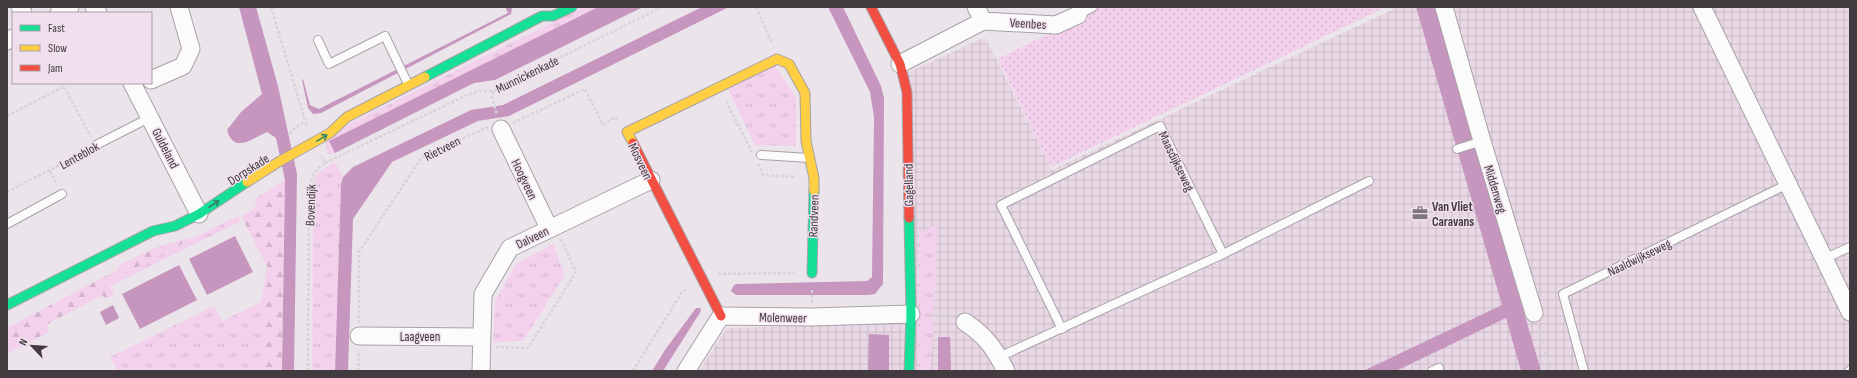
<svg xmlns="http://www.w3.org/2000/svg" width="1857" height="378" viewBox="0 0 1857 378" font-family="'Sofia Sans Condensed',sans-serif">
	<style>
		.industrial { fill: url(#industrial-grid) }
		.grass { fill: url(#grass-tufts) }
		.forest { fill: url(#forest-firs) }
		.garden { fill: url(#garden-dots) }
		.water { fill: #c696be }
		.lines { fill: none; stroke-linecap: round; stroke-linejoin: round }
		.lane-casing { stroke: #a8a2a7; stroke-width: 10 }
		.street-casing { stroke: #a8a2a7; stroke-width: 19 }
		.fast-casing { stroke: #a8a2a7; stroke-width: 11 }
		.slow-casing { stroke: #a8a2a7; stroke-width: 11 }
		.jam-casing { stroke: #a8a2a7; stroke-width: 11 }
		.path { stroke: #d6d4d6; stroke-width: 2.5; stroke-dasharray: 3 2; stroke-linecap: butt }
		.lane { stroke: #fcfbfc; stroke-width: 8 }
		.street { stroke: #fcfbfc; stroke-width: 17 }
		.fast { stroke: #16e098; stroke-width: 9 }
		.slow { stroke: #ffcf43; stroke-width: 9 }
		.jam { stroke: #f24e42; stroke-width: 9 }
		.oneway { stroke: #2e8567 }
		.labels { text-anchor: middle; stroke-width: 3; stroke-linejoin: round; paint-order: stroke }
		.street-label { font-size: 13px; fill: #413a3f; stroke: #f0e0ed }
		.poi-label { font-size: 13px; font-weight: bold; fill: #413a3f; stroke: #f0e0ed; text-anchor: start }
	</style>
	<defs>
		<pattern id="industrial-grid" width="8" height="8" patternUnits="userSpaceOnUse"><rect width="8" height="8" fill="#e9d9e6"/><path d="M0 4h8M4 0v8" fill="none" stroke="#c9bbc6"/></pattern>
		<pattern id="grass-tufts" width="24" height="20" patternUnits="userSpaceOnUse"><rect width="24" height="20" fill="#f3d1ed"/><path d="M3 7l-1-3M5 7V3M7 7l1-3M15 17l-1-3M17 17v-4M19 17l1-3" fill="none" stroke="#d2b4cc"/></pattern>
		<pattern id="forest-firs" width="22" height="20" patternUnits="userSpaceOnUse"><rect width="22" height="20" fill="#f3d1ed"/><path d="M5 1l3.5 6h-7zM16 11l3.5 6h-7z" fill="#d2b4cc"/></pattern>
		<pattern id="garden-dots" width="8" height="8" patternUnits="userSpaceOnUse"><rect width="8" height="8" fill="#f3d1ed"/><path d="M2 2h.1M6 6h.1" fill="none" stroke="#d2b4cc" stroke-width="1.8" stroke-linecap="round"/></pattern>
	</defs>
	<rect width="100%" height="100%" fill="#ece4eb"/>
	<!-- industrial -->
	<path class="industrial" d="M1398,7H1850V371H699L727,328L916,323L907,73L985,37L1052,170Z"/>
	<!-- grass -->
	<path class="grass" d="M583,7H597L330,141L335,153L327,154L325,141L353,122Z
		M775,66L796,98V146L755,145L728,89Z
		M335,162L343,177L341,185L335,371H312L313,186C314,173 324,169 335,162Z
		M238,216L241,221L110,286L107,282Z
		M938,224L931,371H917L919,233Z
		M553,244L565,275L523,341L493,342L495,302L516,264Z
		M261,302L264,371H118L110,357L214,306L222,321Z"/>
	<!-- forest -->
	<path class="forest" d="M285,180L282,371H264L261,302L267,266L241,216L257,207L254,200Z
		M191,237L192,239L108,282L114,295L105,299L103,295L46,325L49,332L7,354V328L117,270L120,264L155,248Z"/>
	<!-- garden -->
	<path class="garden" d="M1085,7H1386L1051,167L998,59L1088,14Z"/>
	<!-- water -->
	<path class="water" d="M239,7H256L278,86L297,174L294,371H282L285,180L276,138L267,132C251,139 234,154 227,130L241,112L262,94Z
		M505,7L512,8L511,14L321,113L313,114L308,108L302,80L303,79L310,105L319,109L508,13Z
		M598,7H643L495,80L474,83L335,153L329,141Z
		M702,7H729L509,116L478,121L392,162L353,219L348,371H335L341,185L343,177L353,167L471,110L503,105Z
		M828,7H843L881,86L884,98L883,284L875,294L869,295H736L731,291L734,285L737,284L867,281L872,277L874,117L870,92Z
		M1416,7H1435L1541,371H1521L1506,318L1396,371H1363L1502,305Z
		M235,236L253,272L207,295L189,259Z
		M179,265L197,300L140,329L122,294Z
		M113,305L119,318L106,325L100,312Z
		M696,308H700L701,311L663,371H652L665,350Z
		M869,334L889,335V371H868Z
		M938,337H950L951,371H938Z"/>
	<g class="lines">
		<defs>
			<path id="lane" d="M1078,15L1093,7
				M318,40L329,64L385,36L408,84
				M96,145L151,117
				M1457,149L1482,141
				M761,155L809,158
				M7,224L62,194
				M1223,254L1369,181
				M1824,259L1850,247
				M999,357L1223,254L1160,126L1001,205L1062,329
				M1432,371L1439,368
				M1584,371L1563,294L1788,184
				M1849,371L1850,370"/>
			<path id="street" d="M20,7L23,13
				M94,7L98,13
				M976,7L983,21
				M1444,7L1482,141L1534,313
				M1702,7L1850,312
				M59,13L70,7
				M7,41L13,38
				M900,64L983,21L1056,25L1078,15
				M151,80L183,66L191,49L179,7
				M132,83L199,214
				M501,129L549,228
				M965,322C987,337 994,348 1006,371
				M359,336L481,337
				M481,371L483,294L510,248L651,180
				M686,371L721,316L812,317L911,314"/>
			<path id="fast" d="M425,77L542,16H553L572,7
				M812,273L814,191
				M7,305L153,231L175,226L199,214L247,182
				M909,371L911,314L909,218"/>
			<path id="slow" d="M633,143L627,132L777,59L789,64L805,93L806,141L814,178V191
				M247,182L280,161L330,133L347,117L425,77"/>
			<path id="jam" d="M871,7L900,64L907,92L909,218
				M633,143L721,316"/>
		</defs>
		<!-- lane casing -->
		<use href="#lane" class="lane-casing"/>
		<!-- street casing -->
		<use href="#street" class="street-casing"/>
		<!-- fast casing -->
		<use href="#fast" class="fast-casing"/>
		<!-- slow casing -->
		<use href="#slow" class="slow-casing"/>
		<!-- jam casing -->
		<use href="#jam" class="jam-casing"/>
		<!-- path -->
		<path class="path" d="M271,7L307,127
			M756,7L772,43
			M62,83L91,137
			M493,91L492,98L497,115
			M726,101L752,152
			M7,116L63,87
			M513,123L585,89L603,125L615,117L617,119
			M290,134L296,127L304,122
			M325,163L467,95L479,91H493L662,7
			M758,164L763,175L796,177
			M50,171L57,185
			M7,192L88,150
			M718,274L795,273
			M812,303V290
			M927,314L951,319
			M359,323V252L422,157L488,127
			M1538,327L1551,371
			M496,347L528,348L576,272L561,239
			M308,371L309,192C311,178 313,171 325,163L321,156
			M358,371L359,350
			M633,371L682,292L689,288"/>
		<!-- lane -->
		<use href="#lane" class="lane"/>
		<!-- street -->
		<use href="#street" class="street"/>
		<!-- fast -->
		<use href="#fast" class="fast"/>
		<!-- slow -->
		<use href="#slow" class="slow"/>
		<!-- jam -->
		<use href="#jam" class="jam"/>
	</g>
	<!-- one-way arrows -->
	<defs><path id="oneway-shaft" d="M-6 0H5M1.5-3L5.5 0L1.5 3" fill="none" stroke-width="1.6" stroke-linecap="round" stroke-linejoin="round"/></defs>
	<g class="oneway">
		<use href="#oneway-shaft" transform="translate(322 138) rotate(-31)"/>
		<use href="#oneway-shaft" transform="translate(214 204) rotate(-33)"/>
	</g>
	<!-- icons -->
	<defs>
		<symbol id="office-bare" viewBox="-9 -9 18 18"><path d="M-6-3h4V-5.5h4V-3h4V5H-6ZM-1-4.5V-3h2v-1.5ZM-6 0V1H6V0Z" fill="#7d767b" stroke="#f0e0ed" stroke-width="2.5" paint-order="stroke"/></symbol>
	</defs>
	<g fill-rule="evenodd">
		<use href="#office-bare" x="1409" y="202" width="22" height="22"/>
	</g>
	<g class="labels">
		<!-- street labels -->
		<g class="street-label">
			<text transform="translate(1028 23) rotate(3)" y="5">Veenbes</text>
			<text transform="translate(527 74) rotate(-26)" y="5">Munnickenkade</text>
			<text transform="translate(166 148) rotate(63)" y="5">Guldeland</text>
			<text transform="translate(442 148) rotate(-27)" y="5">Rietveen</text>
			<text transform="translate(79 155) rotate(-29)" y="5">Lenteblok</text>
			<text transform="translate(641 161) rotate(64)" y="5">Mosveen</text>
			<text transform="translate(1177 161) rotate(64)" y="5">Maasdijkseweg</text>
			<text transform="translate(248 169) rotate(-33)" y="5">Dorpskade</text>
			<text transform="translate(525 179) rotate(64)" y="5">Hoogveen</text>
			<text transform="translate(908 185) rotate(-91)" y="5">Gagelland</text>
			<text transform="translate(1496 189) rotate(73)" y="5">Middenweg</text>
			<text transform="translate(310 205) rotate(-88)" y="5">Bovendijk</text>
			<text transform="translate(813 216) rotate(-88)" y="5">Randveen</text>
			<text transform="translate(532 237) rotate(-26)" y="5">Dalveen</text>
			<text transform="translate(1639 257) rotate(-26)" y="5">Naaldwijkseweg</text>
			<text transform="translate(783 317) rotate(1)" y="5">Molenweer</text>
			<text x="420" y="341">Laagveen</text>
		</g>
		<!-- poi labels -->
		<g class="poi-label">
			<text x="1432" y="211">Van Vliet<tspan x="1432" dy="15">Caravans</tspan></text>
		</g>
	</g>
	<!-- border -->
	<rect width="1857" height="378" fill="none" stroke="#413a3f" stroke-width="16"/>
	<!-- legend -->
	<rect x="12" y="12" width="140" height="72" fill="#f0e0ed" stroke="#aa9ea7"/>
	<rect x="20" y="25" width="20" height="6" fill="#16e098" stroke="#aa9ea7"/>
	<text x="48" y="32" font-size="12" fill="#413a3f">Fast</text>
	<rect x="20" y="45" width="20" height="6" fill="#ffcf43" stroke="#aa9ea7"/>
	<text x="48" y="52" font-size="12" fill="#413a3f">Slow</text>
	<rect x="20" y="65" width="20" height="6" fill="#f24e42" stroke="#aa9ea7"/>
	<text x="48" y="72" font-size="12" fill="#413a3f">Jam</text>
	<!-- north arrow -->
	<g transform="translate(32 346) rotate(295)" stroke="#f0e0ed" stroke-width="3" paint-order="stroke">
	<path d="M0-3L7 15L0 10L-7 15Z" fill="#413a3f"/>
	<text y="-6" font-size="11" font-weight="bold" text-anchor="middle" fill="#413a3f">N</text>
	</g>
</svg>
